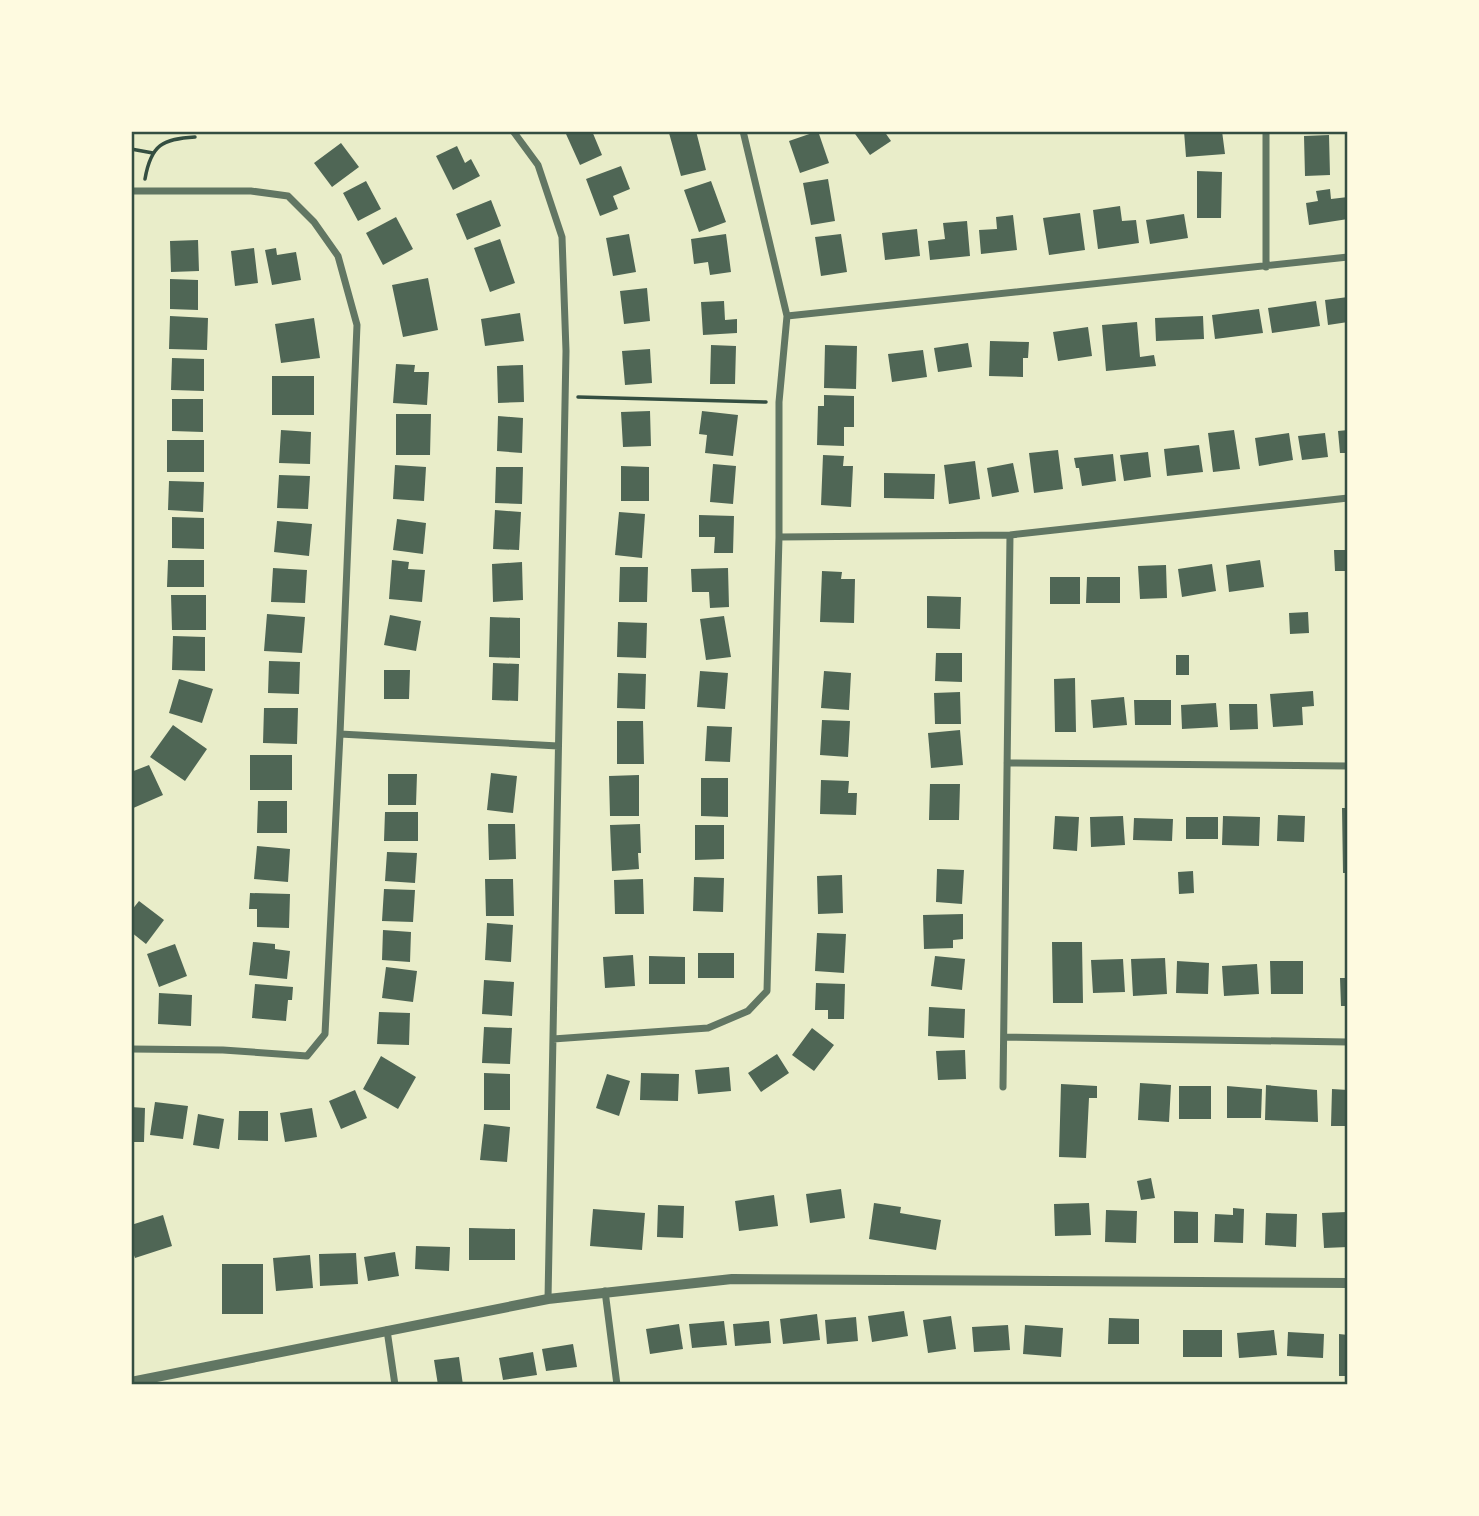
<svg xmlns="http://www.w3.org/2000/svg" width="1479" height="1516" viewBox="0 0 1479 1516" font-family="'Roboto Condensed',sans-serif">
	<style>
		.building { fill: #4f6655 }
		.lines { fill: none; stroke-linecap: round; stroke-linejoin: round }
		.path { stroke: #344e41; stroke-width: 3.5 }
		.minor { stroke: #617663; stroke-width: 7 }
		.tertiary { stroke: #617663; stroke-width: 10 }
		.neatline { fill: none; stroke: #344e41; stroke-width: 2.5 }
	</style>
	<rect width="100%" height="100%" fill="#e9edc9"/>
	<!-- building -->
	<path class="building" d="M572,131H592L602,155L580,165L566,134Z
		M676,131H696L706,170L681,176L669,133Z
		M818,131L829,163L800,173L789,141Z
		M853,131H884L891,141L870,155Z
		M1184,131H1222L1225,154L1186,157Z
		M1329,135L1330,175L1305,176L1304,136Z
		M341,143L359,167L332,187L314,163Z
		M457,146L465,163L471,159L480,176L453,190L436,156Z
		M621,166L630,189L613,196L618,209L600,216L586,179Z
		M1197,171L1222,172L1221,218H1197Z
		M828,179L835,221L811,225L803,183Z
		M366,181L381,209L358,221L343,193Z
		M711,181L726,222L699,232L684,190Z
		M1330,189L1331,199L1348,197V219L1309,225L1306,203L1318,201L1316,191Z
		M491,200L501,226L467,240L456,214Z
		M1120,206L1122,221L1136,220L1139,243L1098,249L1093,210Z
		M1080,213L1085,250L1049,255L1043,218Z
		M1184,214L1188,238L1150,244L1146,220Z
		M1013,215L1017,250L981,254L979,230L997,229L996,217Z
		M396,217L413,249L383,265L366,233Z
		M967,221L970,256L930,260L928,241L945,239L943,223Z
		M917,229L920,256L885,260L882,233Z
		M629,234L636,272L613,276L606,238Z
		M726,234L731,272L710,275L708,262L694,264L691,239Z
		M841,234L847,272L821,276L815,237Z
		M500,239L515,283L490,292L474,248Z
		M198,240L199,271L171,272L170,241Z
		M254,248L258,283L235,286L231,251Z
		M276,248L277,255L296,252L301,280L272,285L265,250Z
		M428,278L438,330L403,337L392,285Z
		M170,279L198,280V310L170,309Z
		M647,288L650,321L624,324L620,291Z
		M1348,297V322L1328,325L1325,300Z
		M724,301L725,320L737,319V333L703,335L701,302Z
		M1316,301L1320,326L1272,333L1268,308Z
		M1259,309L1263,333L1215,339L1212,315Z
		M520,313L524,341L485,346L481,319Z
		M170,316L208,318L207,350L169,349Z
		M1203,316L1204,339L1156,341L1155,318Z
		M314,318L320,358L281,363L275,324Z
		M1137,322L1140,357L1154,355L1156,366L1106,371L1102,325Z
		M1088,327L1092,356L1058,361L1053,332Z
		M990,341L1029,342L1028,358H1023V377L989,376Z
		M968,343L972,367L938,372L934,348Z
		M711,345L736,346L735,384H710Z
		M825,345L857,346L856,389L824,388Z
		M650,349L652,383L625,385L622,351Z
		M923,350L927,377L892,382L888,354Z
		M172,358L204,359V391L171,390Z
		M396,364L415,365L414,372H429L427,405L393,403Z
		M523,365L524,402L498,403L497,366Z
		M272,376H314V415H272Z
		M824,395L854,396V427H844V446L817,445L818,406H824Z
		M172,399H203V432L172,431Z
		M650,411L651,446L623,447L621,412Z
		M702,411L738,415L733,456L705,453L707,435L699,434Z
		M396,414H431L430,455H396Z
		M498,416L523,418L522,453L497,451Z
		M281,430L311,432L310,464L279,463Z
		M1234,430L1240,469L1213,472L1208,433Z
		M1348,430V453H1340L1338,431Z
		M1289,433L1293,460L1259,466L1255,438Z
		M1325,433L1328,457L1302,460L1298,436Z
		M167,440H204V472H167Z
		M1199,445L1203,472L1167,476L1164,449Z
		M1058,450L1063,489L1034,493L1029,453Z
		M1148,452L1151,477L1124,481L1120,455Z
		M1113,454L1116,481L1082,486L1079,468H1076L1074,458Z
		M823,455L844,456L843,466H853L851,507L821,505Z
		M975,461L980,499L949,504L944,465Z
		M1013,463L1019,492L992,497L987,468Z
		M713,464L736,466L733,504L710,502Z
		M395,465L426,467L424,501L393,499Z
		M621,466L649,467V501H621Z
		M496,467H523L522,504L495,503Z
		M884,473L935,474L934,499L884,498Z
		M279,475L310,476L308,509L277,508Z
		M169,481L204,482L203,512L168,510Z
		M495,510L521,512L519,550L493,549Z
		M619,512L645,514L642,558L615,555Z
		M699,515L734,516L733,553H714L715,537H699Z
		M172,517L204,518V549L172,548Z
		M397,519L426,523L423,554L393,550Z
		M277,521L312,524L309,556L274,552Z
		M1334,550H1348V571H1335Z
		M168,560H204V587H167Z
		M392,560L409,562L408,569L425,570L422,602L389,599Z
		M1260,560L1264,587L1229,592L1226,565Z
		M522,562L523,600L493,602L492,564Z
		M1212,564L1216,591L1182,597L1178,569Z
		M1166,565L1167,598L1140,599L1138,566Z
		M620,567H648L647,602H619Z
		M273,568L307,570L305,603L271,602Z
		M728,568L729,607L710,608L709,592H692L691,569Z
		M822,571L842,572L841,579H855L854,623L820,622Z
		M1050,577H1080V604H1050Z
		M1087,577H1120V603H1086Z
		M171,595H206V630H172Z
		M927,596L961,597L960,629L927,628Z
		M1308,612L1309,633L1290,634L1289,613Z
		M267,614L305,617L302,653L264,651Z
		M390,615L421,621L416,651L384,645Z
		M724,616L731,657L706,660L700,619Z
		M490,617L520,618V658L489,657Z
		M618,622L647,623L646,658L617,657Z
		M173,636L205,637V671L172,670Z
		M936,653H962V682L935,681Z
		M1176,655H1189V675H1176Z
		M269,661L300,662L299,694L268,693Z
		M493,663L519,664L518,701L492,700Z
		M384,670H410L409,699H384Z
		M700,671L728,673L725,709L697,707Z
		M824,671L851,673L849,710L821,708Z
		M618,673L646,674L645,709L617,708Z
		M1075,678L1076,732H1055L1054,679Z
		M179,679L213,689L202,723L169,713Z
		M1313,691L1314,706L1302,707L1303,725L1273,727L1270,694Z
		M960,692L961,724H935L934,693Z
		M1124,697L1127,725L1093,728L1091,700Z
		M1134,700H1171V725H1135Z
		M1216,703L1218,727L1182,729L1181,705Z
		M1229,704H1257L1258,729L1230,730Z
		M264,708H298L297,744L263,743Z
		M822,720L850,721L848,757L820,755Z
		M617,721H643L644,764H617Z
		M173,725L207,749L185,781L150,757Z
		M707,726L732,727L730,762L705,761Z
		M960,730L963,765L931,768L928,733Z
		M250,755H292V790H250Z
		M149,765L163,795L131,809V772Z
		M491,773L517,776L513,813L487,810Z
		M388,774H417L416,805H388Z
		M639,775V816H610L609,776Z
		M701,778H728V817L701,816Z
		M821,780L849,781L848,793H857L856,815L820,814Z
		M930,784H960L959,820H929Z
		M258,801H287V833H257Z
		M1342,808H1348V873H1343Z
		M385,812H418V841H384Z
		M1278,815L1305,816L1304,842L1277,841Z
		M1055,816L1079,817L1077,851L1053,849Z
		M1123,816L1125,845L1091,847L1090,817Z
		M1223,816L1260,817L1259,846L1222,845Z
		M1186,817H1218V839H1186Z
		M1134,818L1173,819L1172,841L1133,840Z
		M488,824H515L516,859L489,860Z
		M640,824L641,853H638L639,869L612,871L610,825Z
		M695,825H724V859L695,860Z
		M257,846L290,849L288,882L254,879Z
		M387,852L417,853L415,883L385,881Z
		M937,869L964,870L962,904L936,902Z
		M1193,871L1194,893L1179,894L1178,872Z
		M842,875L843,913L818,914L817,876Z
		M694,877L724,878L723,912L693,911Z
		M485,879H513L514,916H486Z
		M643,879L644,914H615L614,880Z
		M384,889L415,890L413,922L382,921Z
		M250,893L290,894L289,928L257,927V909H249Z
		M139,901L164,920L146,944L131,932V911Z
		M963,914V939L953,940V948L924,949L923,915Z
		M487,923L513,925L511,962L485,960Z
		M383,930L411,932L410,962L382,960Z
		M817,933L846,934L844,973L815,971Z
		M253,942L275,944V949L290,951L287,979L249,975Z
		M1052,942H1082L1083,1003H1053Z
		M175,944L187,976L159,987L147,954Z
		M698,953H734V978H698Z
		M633,955L635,986L605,988L603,957Z
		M649,956L685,957V984H649Z
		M935,956L965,959L962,990L931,986Z
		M1165,958L1167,994L1133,996L1131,959Z
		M1123,959L1125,992L1093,993L1091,960Z
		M1177,961L1209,963L1208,994L1176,993Z
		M1270,961H1303V994H1271Z
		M1257,964L1259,994L1224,996L1222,966Z
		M386,967L417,971L413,1002L382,998Z
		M1340,978H1348V1006H1341Z
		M484,980L514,982L512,1016L482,1014Z
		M816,983L845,984L844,1019H828V1010H815Z
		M255,984L293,987L292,1000H288L286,1021L252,1018Z
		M159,993L192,995L191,1026L158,1024Z
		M929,1007L965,1009L964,1038L928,1036Z
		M379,1012L410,1013L409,1045L377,1044Z
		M484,1027L512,1028L510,1064L482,1063Z
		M812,1028L834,1045L814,1071L792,1055Z
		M965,1050L966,1079L938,1080L936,1051Z
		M777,1054L789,1073L761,1092L748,1073Z
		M381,1056L416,1077L398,1109L363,1089Z
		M729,1067L731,1091L698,1094L695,1070Z
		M484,1073L510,1074V1110H484Z
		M641,1073L679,1074L678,1101L640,1100Z
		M607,1074L630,1081L619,1116L596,1108Z
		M1140,1083L1171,1085L1169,1122L1138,1120Z
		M1061,1084L1097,1086V1098H1089L1086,1158L1059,1157Z
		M1266,1085L1317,1090L1318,1122L1265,1120Z
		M1179,1086H1211V1119H1179Z
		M1227,1086L1262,1089L1261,1118H1227Z
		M1332,1089L1348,1090V1126H1331Z
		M355,1090L367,1118L341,1129L329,1101Z
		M155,1102L188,1106L183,1139L150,1135Z
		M131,1107L145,1108L144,1142H131Z
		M312,1108L317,1137L285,1142L280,1113Z
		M239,1111H268V1141L238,1140Z
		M198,1114L224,1119L219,1149L193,1145Z
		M484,1124L510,1127L507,1162L480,1160Z
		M1151,1178L1155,1198L1141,1200L1137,1181Z
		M841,1189L845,1218L810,1223L806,1194Z
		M774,1195L778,1226L739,1231L735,1201Z
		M874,1203L901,1207L900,1213L941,1220L936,1250L869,1239Z
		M1089,1203L1091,1235L1055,1236L1054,1204Z
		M658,1205L684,1206L683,1238L657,1237Z
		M1233,1208L1244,1209L1243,1243L1214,1242L1215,1214L1233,1215Z
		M593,1209L645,1213L642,1250L590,1246Z
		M1106,1210L1137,1211L1136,1243L1105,1242Z
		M1174,1211L1198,1212V1243H1174Z
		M1347,1212L1348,1247L1324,1248L1322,1213Z
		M1266,1213L1297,1214L1296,1247L1265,1245Z
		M163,1215L172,1246L135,1258L131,1247V1225Z
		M469,1228L515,1229V1260H469Z
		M416,1246L450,1247L449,1271L415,1269Z
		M395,1252L399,1276L368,1281L364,1257Z
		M356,1253L358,1284L320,1286L319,1254Z
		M310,1255L313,1288L276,1291L273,1258Z
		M222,1264H263V1314H222Z
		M904,1311L908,1336L872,1342L868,1316Z
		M817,1314L820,1340L783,1344L780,1319Z
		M951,1316L956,1349L928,1353L923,1320Z
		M856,1317L858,1341L827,1344L825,1320Z
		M1109,1318L1139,1319V1344H1108Z
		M724,1321L727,1345L692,1348L689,1324Z
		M769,1321L771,1343L735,1346L733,1324Z
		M679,1324L683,1349L650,1354L646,1329Z
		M1008,1325L1010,1350L974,1352L972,1327Z
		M1025,1325L1063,1328L1061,1357L1023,1354Z
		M1183,1330H1222V1357H1183Z
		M1274,1330L1277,1355L1239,1358L1237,1333Z
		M1288,1332L1324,1334L1323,1358L1287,1356Z
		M1339,1334L1348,1335V1376H1339Z
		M573,1344L577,1367L546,1371L542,1349Z
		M533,1352L537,1375L503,1380L499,1358Z
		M459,1357L463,1385H438L434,1360Z"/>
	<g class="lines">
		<!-- path -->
		<path class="path" d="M131,149L153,153
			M145,179C151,144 163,139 195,137
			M578,397L766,402"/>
		<!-- minor -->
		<path class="minor" d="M513,131L538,165L562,237L566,351L548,1299
			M131,191H251L288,196L314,222L338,256L357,325L340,734
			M1266,267V131
			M787,316L1348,257
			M779,537L1010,535L1348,498
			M1007,763L1348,766
			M1004,1037L1348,1042
			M553,1039L708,1028L748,1011L767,991L779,537V402L787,316L743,131
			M131,1049L223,1050L307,1056L325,1034L340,734L558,746
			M1003,1087L1010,535
			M605,1291L617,1385
			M387,1330L395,1385"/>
		<!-- tertiary -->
		<path class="tertiary" d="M131,1382L548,1299L732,1279L1348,1283"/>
	</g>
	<!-- border -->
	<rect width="1479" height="1516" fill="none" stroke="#fefae0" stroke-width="266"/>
	<rect x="133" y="133" width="1213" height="1250" class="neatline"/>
</svg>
